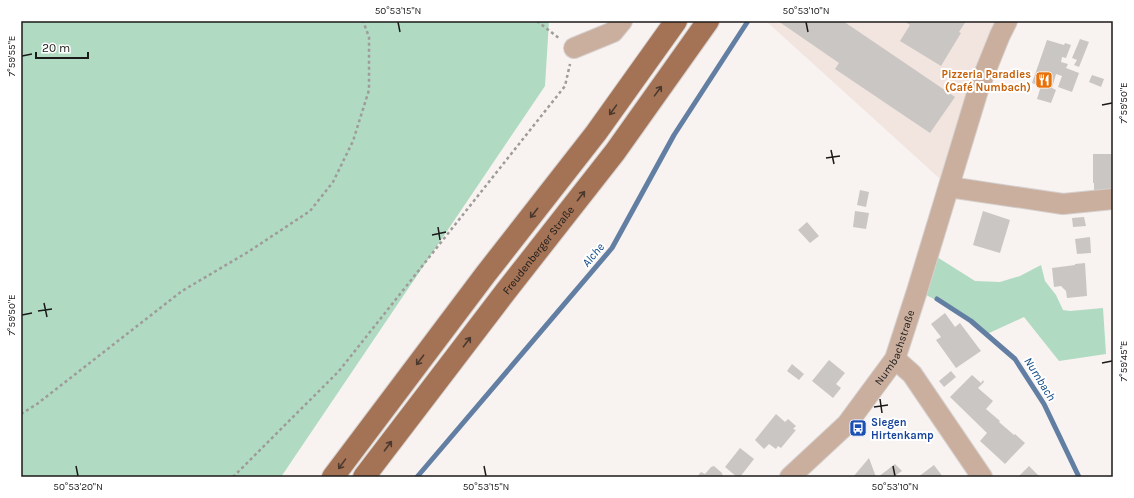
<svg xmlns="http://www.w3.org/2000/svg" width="1134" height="498" viewBox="0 0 1134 498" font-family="Karla,sans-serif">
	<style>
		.built { fill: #f2e5df }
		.green { fill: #b0dac2 }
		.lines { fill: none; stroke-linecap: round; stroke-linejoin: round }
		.stream { stroke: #627fa3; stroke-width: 5 }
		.building { fill: #cac6c3 }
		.minor-casing { stroke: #d5d0ce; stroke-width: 22 }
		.major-casing { stroke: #d5d0ce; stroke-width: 24 }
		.path { stroke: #9e9b99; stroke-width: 2.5; stroke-dasharray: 3 3; stroke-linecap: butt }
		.minor { stroke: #caae9e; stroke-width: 20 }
		.major { stroke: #a47356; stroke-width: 22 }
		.oneway { stroke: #4b392e }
		.ticks { fill: none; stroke: #1b1a19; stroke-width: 1.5 }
		.labels { text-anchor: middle; stroke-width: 4; stroke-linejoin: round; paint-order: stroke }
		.food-label { font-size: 11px; font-weight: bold; fill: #c56008; stroke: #fff; text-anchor: end }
		.street-label { font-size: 11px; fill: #1b1a19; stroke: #fff }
		.transit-label { font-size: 11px; font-weight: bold; fill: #164399; stroke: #fff; text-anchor: start }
		.water-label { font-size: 12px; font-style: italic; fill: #0d4785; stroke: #fff }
		.neatline { fill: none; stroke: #1b1a19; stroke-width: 1.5 }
		.ticks-label { font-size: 10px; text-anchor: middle; fill: #1b1a19 }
	</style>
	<rect width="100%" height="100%" fill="#f8f3f1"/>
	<!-- built -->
	<path class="built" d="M766,21H1007L949,187Z"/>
	<!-- green -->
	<path class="green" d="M21,21H549L545,86L281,477H21Z
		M929,252L975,281L1000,282L1020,276L1041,265L1045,281L1056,295L1063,310L1070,311L1103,308L1106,354L1059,361L1024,317L987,334C965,317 943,302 917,291Z"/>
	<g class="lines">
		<!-- stream -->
		<path class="stream" d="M937,299L971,321L1015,359L1044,404L1079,477
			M417,477L612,248L674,135L748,21"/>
	</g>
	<!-- building -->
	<path class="building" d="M778,21H843L955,97L930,133L835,69L839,63Z
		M904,21H966L959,32L961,33L941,66L900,41L910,25Z
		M1080,39L1089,42L1079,67L1074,65L1077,60L1072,58Z
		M1047,40L1064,45L1065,43L1071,45L1066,58L1062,57L1061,62L1068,64L1066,68L1079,73L1072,92L1058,87L1062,76L1056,74L1052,88L1056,90L1051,103L1037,99L1041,86L1032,83Z
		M1092,75L1104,79L1101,87L1089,82Z
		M1093,154H1113V195L1094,196V183H1093Z
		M860,190L869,192L866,207L857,205Z
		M855,211L869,213L866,229L853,227Z
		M983,211L1010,220L1000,253L973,245Z
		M1084,217L1086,226L1073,227L1072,218Z
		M807,222L819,236L810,243L798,230Z
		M1090,237L1091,253L1077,254L1075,239Z
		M1085,263L1087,296L1067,298L1066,291L1061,286L1054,287L1052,268L1075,265V264Z
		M945,313L955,327L960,323L981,351L956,368L936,340L941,337L931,324Z
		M829,360L845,373L836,384L841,388L833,398L812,381Z
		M792,364L804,374L799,380L787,371Z
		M951,371L956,377L944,387L939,381Z
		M972,375L981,383L983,380L984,382L978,388L993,401L986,409L1000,421L999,422L1014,435L1015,434L1025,443L1005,464L980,441L987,433L950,397Z
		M776,414L785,422L788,419L796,426L793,429L796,430L781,448L778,446L776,449L769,444L764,449L755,440Z
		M740,448L754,459L740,477H737L725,467Z
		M869,458L876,477H853Z
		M895,464L902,471L893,477H878Z
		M934,465L943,477H918Z
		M714,466L722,473L723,477H697L701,472L705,474L711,467Z
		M1029,466L1040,477H1018Z"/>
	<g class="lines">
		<defs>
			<g id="minor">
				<path d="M574,48L613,32L622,21"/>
				<path d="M949,187L1063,204L1113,199"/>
				<path d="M895,359L912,374L982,477"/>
				<path id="s1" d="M790,477L847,424L895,359L917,291L979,87L1000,35L1007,21"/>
			</g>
			<g id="major">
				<path d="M333,477L485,275L596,133L676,21"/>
				<path id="s2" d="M364,477L506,291L615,152L708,21"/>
			</g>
		</defs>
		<!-- minor casing -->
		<use href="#minor" class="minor-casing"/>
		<!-- major casing -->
		<use href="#major" class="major-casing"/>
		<!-- path -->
		<path class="path" d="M537,21L560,39
			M21,414L37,404L182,291L248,252L310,211L333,182L353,141L369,90V37L363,21
			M233,477L339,371L565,86L570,64"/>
		<!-- minor -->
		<use href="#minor" class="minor"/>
		<!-- major -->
		<use href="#major" class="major"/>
	</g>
	<!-- one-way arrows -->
	<defs><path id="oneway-shaft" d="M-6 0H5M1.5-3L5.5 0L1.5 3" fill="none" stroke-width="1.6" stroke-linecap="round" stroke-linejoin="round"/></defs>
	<g class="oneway">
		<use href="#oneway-shaft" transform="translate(658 91) rotate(-54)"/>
		<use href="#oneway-shaft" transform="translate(613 110) rotate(126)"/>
		<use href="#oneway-shaft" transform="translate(581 196) rotate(-52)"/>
		<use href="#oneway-shaft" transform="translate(534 213) rotate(128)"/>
		<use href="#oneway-shaft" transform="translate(467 342) rotate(-53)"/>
		<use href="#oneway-shaft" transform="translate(420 360) rotate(127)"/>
		<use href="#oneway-shaft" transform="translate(388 446) rotate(-53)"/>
		<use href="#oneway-shaft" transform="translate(342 464) rotate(126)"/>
	</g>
	<!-- ticks -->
	<path class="ticks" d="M398,22L400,32M806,22L808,32M22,56L32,54M1102,105L1112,103M831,150L834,164M826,158L840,156M438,227L440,240M432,235L446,232M44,303L47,317M38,311L52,309M22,315L32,313M1102,363L1112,361M880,399L882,413M874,407L888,405M76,466L78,476M484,466L486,476M893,466L895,476"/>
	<!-- icons -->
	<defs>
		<symbol id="restaurant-square" viewBox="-11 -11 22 22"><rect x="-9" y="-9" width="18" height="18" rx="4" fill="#e8710a" stroke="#fff"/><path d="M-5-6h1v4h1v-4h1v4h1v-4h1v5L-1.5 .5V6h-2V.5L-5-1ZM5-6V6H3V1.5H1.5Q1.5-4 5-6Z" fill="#fff"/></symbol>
		<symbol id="bus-square" viewBox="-11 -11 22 22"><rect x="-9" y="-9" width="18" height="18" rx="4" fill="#1a4fb4" stroke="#fff"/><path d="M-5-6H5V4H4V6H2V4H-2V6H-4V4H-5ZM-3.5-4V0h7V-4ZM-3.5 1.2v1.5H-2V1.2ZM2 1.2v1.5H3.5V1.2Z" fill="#fff"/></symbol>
	</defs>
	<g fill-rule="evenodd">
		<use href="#restaurant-square" x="1034" y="70" width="20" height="20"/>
		<use href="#bus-square" x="848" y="418" width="20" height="20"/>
	</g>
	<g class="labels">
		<!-- food labels -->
		<g class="food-label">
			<text x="1031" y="78">Pizzeria Paradies<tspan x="1031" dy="13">(Café Numbach)</tspan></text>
		</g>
		<!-- street labels -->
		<g class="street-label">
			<text dy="4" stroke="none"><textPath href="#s2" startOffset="286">Freudenberger Straße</textPath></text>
			<text dy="4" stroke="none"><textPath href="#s1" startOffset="169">Numbachstraße</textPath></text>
		</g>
		<!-- transit labels -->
		<g class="transit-label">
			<text x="871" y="426">Siegen<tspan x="871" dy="13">Hirtenkamp</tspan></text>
		</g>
		<!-- water labels -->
		<g class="water-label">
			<text transform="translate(593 255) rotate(-50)" y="4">Alche</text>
			<text transform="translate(1040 379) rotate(58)" y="4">Numbach</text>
		</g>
	</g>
	<!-- border -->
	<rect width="1134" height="498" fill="none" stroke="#ffffff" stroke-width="44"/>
	<!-- scale -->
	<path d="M36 52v6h52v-6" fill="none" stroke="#1b1a19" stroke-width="2"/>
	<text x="42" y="52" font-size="12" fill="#1b1a19" stroke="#ffffff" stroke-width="3" paint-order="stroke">20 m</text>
	<rect x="22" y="22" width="1090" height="454" class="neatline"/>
	<g class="ticks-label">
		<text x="398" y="14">50°53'15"N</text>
		<text x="806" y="14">50°53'10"N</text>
		<text transform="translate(11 56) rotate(-90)" y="4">7°59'55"E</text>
		<text transform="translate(1123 103) rotate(-90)" y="4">7°59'50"E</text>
		<text transform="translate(11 315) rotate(-90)" y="4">7°59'50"E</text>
		<text transform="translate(1123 361) rotate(-90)" y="4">7°59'45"E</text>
		<text x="78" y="490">50°53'20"N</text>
		<text x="486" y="490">50°53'15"N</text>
		<text x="895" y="490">50°53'10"N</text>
	</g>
</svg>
